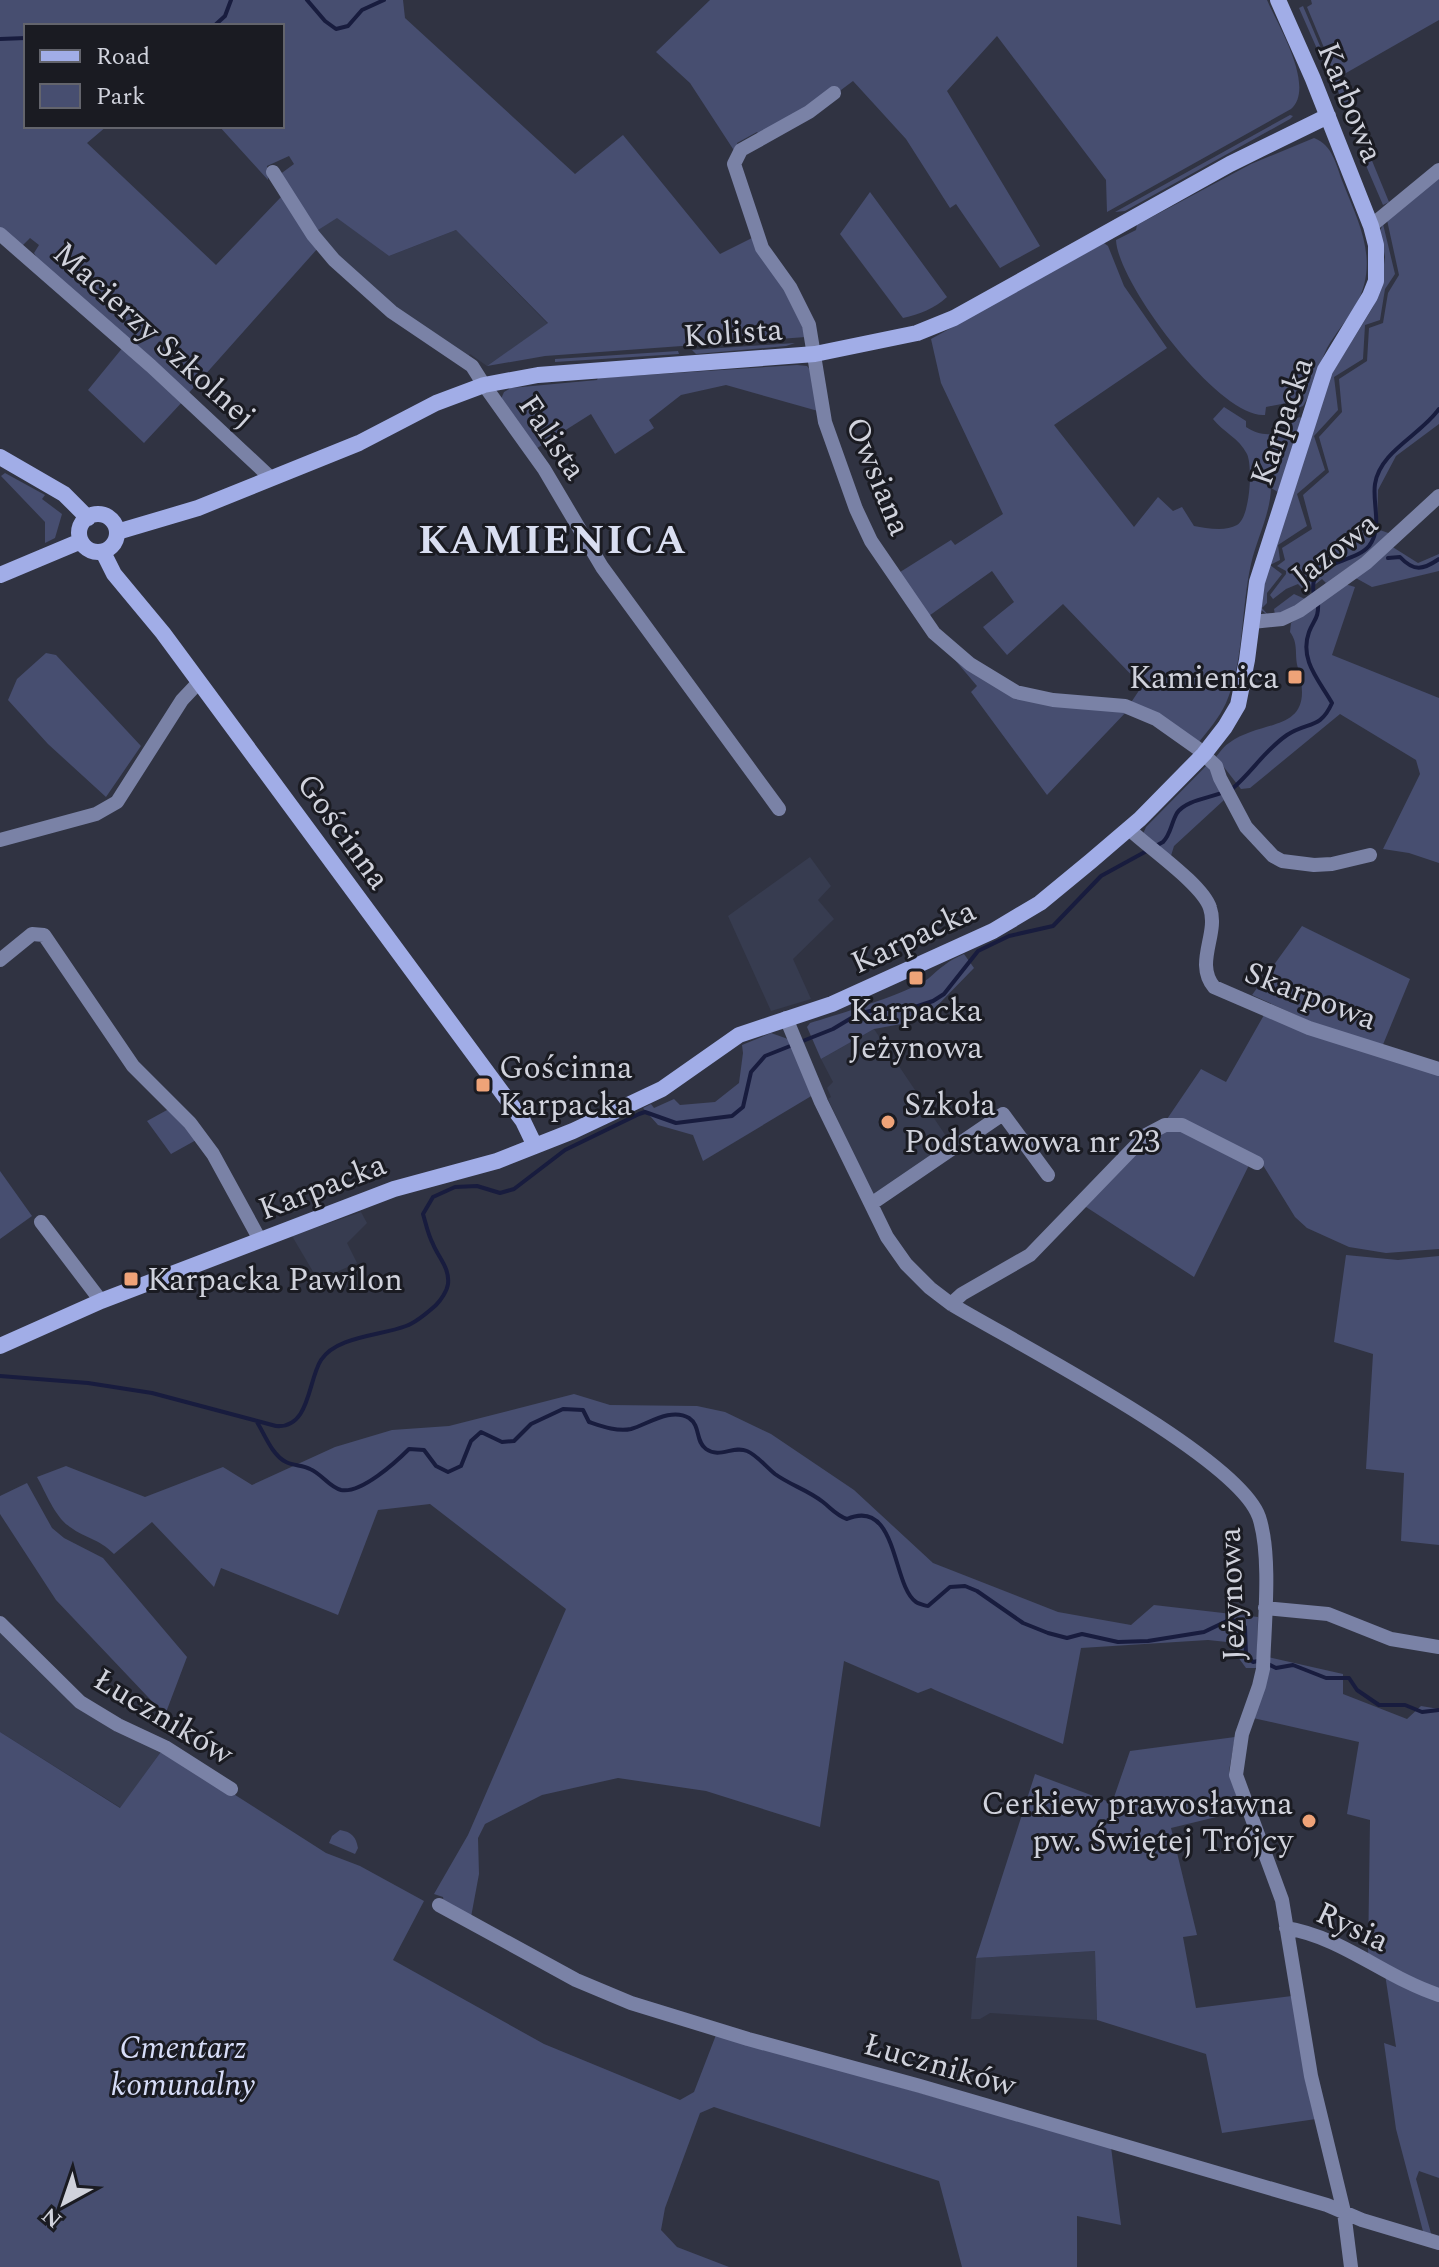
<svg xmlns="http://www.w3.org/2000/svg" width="1439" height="2267" viewBox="0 0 1439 2267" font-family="Spectral,serif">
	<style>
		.built { fill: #373c50 }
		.green { fill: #474e70 }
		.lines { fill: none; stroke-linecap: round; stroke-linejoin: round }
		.stream { stroke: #181c3e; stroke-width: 4 }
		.street { stroke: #7a82a6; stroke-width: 14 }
		.secondary { stroke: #a1ade7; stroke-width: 16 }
		.poi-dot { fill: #efa378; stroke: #1a1b22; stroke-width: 3 }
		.labels { text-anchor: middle; stroke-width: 6; stroke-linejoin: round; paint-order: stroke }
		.street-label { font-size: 32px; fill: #d0d2dc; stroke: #1a1b22 }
		.poi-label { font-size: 32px; fill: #d0d2dc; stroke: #1a1b22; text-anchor: start }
		.park-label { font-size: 32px; font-style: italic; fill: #d7ddf8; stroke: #1a1b22 }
		.district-label { font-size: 40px; font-weight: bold; letter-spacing: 2px; fill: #d9def1; stroke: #1a1b22 }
	</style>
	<rect width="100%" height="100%" fill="#303342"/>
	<!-- built -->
	<path class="built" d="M337,217L389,256L456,230L548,324L487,366L470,354L468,357L364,285L315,232Z
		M810,857L831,886L818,900L834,919L793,959L811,999L771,1011L728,916Z
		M874,1029L952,1145L880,1193L872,1194L828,1099L831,1097L827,1088L833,1082L821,1059Z
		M361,1212L367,1223L347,1243L357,1263L318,1280L292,1236Z
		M0,1626L53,1681L163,1749L121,1808L0,1732Z
		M1095,1951L1097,2020L990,2013L980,2019H971L976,1958Z"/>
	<!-- green -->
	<path class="green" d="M0,0H403L405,18L575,174L623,135L720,254L754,237C771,265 802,305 806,337L545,356L487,366L548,323L456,230L389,256L337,218L315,232L279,175L294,164L289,156L267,166L268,180L219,126H282V26H26V126H107L87,143L216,265L282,196L318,248L187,395L41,265L34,253L39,245L30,238L20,248L0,230Z
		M710,0H1267C1278,25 1316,87 1291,109L1107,212L1106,180L997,36L947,91L1040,246L1000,268L956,204L950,208L906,139L853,81L837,93L761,137L757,132L737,143L739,148L735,152L690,83L656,52Z
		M1311,0H1439V20L1339,77L1352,110L1345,113L1327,55L1307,7L1312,4Z
		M1303,6L1323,53L1329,76L1299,8Z
		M1290,115L1293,116L1290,119L1125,211L1115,212Z
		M1314,138C1333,145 1336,165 1343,183C1360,226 1380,262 1355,307C1346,321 1335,334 1327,348C1318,367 1314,389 1303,406L1295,409L1292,402L1266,407L1265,415C1220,419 1118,284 1116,240L1136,230L1137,225L1251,164Z
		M1368,151L1389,202L1383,205L1361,154Z
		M1439,175V424L1396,456L1378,490L1377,529L1394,535L1326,583L1322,579L1306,592L1298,584L1286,589L1273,599L1270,595L1286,574V571L1277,566L1285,560L1282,548L1312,529L1303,495L1329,472L1319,437L1342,412L1339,379L1367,361L1369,328L1383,323L1388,293L1399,275L1387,220Z
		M870,192L947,297C934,309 920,314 903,318L840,234Z
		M1383,224L1395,274L1385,289L1380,320L1365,325L1363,359L1334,377L1338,410L1314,436L1325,470L1297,494L1307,526L1278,545L1280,560L1270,565L1282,574L1267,593V603L1262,608L1269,616L1261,610L1264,582L1331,375L1373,307L1381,287L1385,257L1380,231Z
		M1104,243L1108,246L1124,286L1167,348L1054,425L1134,527L1158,497L1173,511L1182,507L1194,526C1206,528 1225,532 1237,525C1250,518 1253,467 1247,454C1239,438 1223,432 1213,419L1224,407L1246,421V427C1261,437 1273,435 1289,430L1286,422L1300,417L1302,419L1278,492L1271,488C1270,515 1257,538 1251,564C1241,608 1244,663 1226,703C1219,718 1208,731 1198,743L1130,704L1142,686L1063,604L1007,655L983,627L1014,602L992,571L926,618L897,574L951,540L955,545L1003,514L941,383L931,339Z
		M795,343L786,346L696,354L692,350Z
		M124,346L184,400L144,443L88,390Z
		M678,351L679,354L555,362V359Z
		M797,365L807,366L811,371L818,411L726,385L681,395L649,420L654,428L615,454L591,414L534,450L501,399L504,392L511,388L597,380L598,378Z
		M5,473L45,495L42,499L62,514L55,538L45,543V522L1,476Z
		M1391,546L1418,563L1439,554V571L1372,587L1354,577Z
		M1345,584L1355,587L1332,655L1439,698V863L1409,853L1383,849L1420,774L1416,760L1340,714L1250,788L1241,789L1216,757C1220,752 1224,746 1229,743C1264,717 1317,735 1298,668C1294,655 1299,644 1290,632L1291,623Z
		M1294,594L1305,599L1297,606L1275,615L1274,609Z
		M46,653L56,655L141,746L106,797L48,744L8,700L17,679Z
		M955,660L995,685L1128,710L1047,795L971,692L977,686Z
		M1208,764L1224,800L1174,846L1170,859L1143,834L1146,827Z
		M1302,926L1410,979L1382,1047L1309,1021L1252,995Z
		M964,954L974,968L936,1007L912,1022L874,1029L821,1059L807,1027L810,1023C836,1015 910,993 929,978C939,969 949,960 964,954Z
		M1264,1015L1439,1074V1249L1386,1253L1349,1247L1307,1228L1295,1217L1261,1162L1165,1122L1201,1069L1226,1082Z
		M771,1033L788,1039L813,1095L703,1161L693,1135L658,1125L643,1108L651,1104L654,1108L674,1099L680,1105L715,1102L739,1083L743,1053L742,1045Z
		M167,1110L173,1111L198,1139L171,1154L147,1121Z
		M1171,1127L1250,1163L1194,1277L1083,1205L1148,1137Z
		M0,1171L32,1216L0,1239Z
		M1346,1255L1398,1260L1439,1256V1545L1401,1541L1404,1473L1366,1469L1373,1354L1334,1342Z
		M574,1394L610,1405L697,1406L725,1412L771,1434L854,1490L933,1563L1058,1612L1131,1625L1154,1605L1258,1617L1257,1668H1246L1227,1642L1208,1640L1081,1648L1063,1744L935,1690L931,1688L918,1693L844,1661L820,1827L706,1791L618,1778L542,1795L485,1824L478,1838L479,1874L471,1917L444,1903L443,1897L434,1894L468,1835L566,1609L430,1504L378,1510L338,1615L221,1568L214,1587L152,1522L114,1554C98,1538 86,1539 70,1527C55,1517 46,1493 37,1477L66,1466L145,1497L223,1467L252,1485L335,1447L392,1430L449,1426Z
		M27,1483L52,1528L64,1538L103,1558L187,1657L165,1715L56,1600L0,1514V1496Z
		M1268,1657L1343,1674V1694L1407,1719L1421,1706L1439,1709V1992L1368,1959L1370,1820L1347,1814L1359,1742L1253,1718Z
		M0,1732L120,1808L163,1749L326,1853L360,1866L424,1901L393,1960L544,2044L680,2100L694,2092L716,2035L1111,2147L1121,2225L1077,2216V2267H962L939,2181L714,2107L700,2113L665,2208L661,2230L677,2247L729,2267H0Z
		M1235,1737L1229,1771L1241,1811L1171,1828L1197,1935L1183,1937L1196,2008L1292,1996L1316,2119L1222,2133L1206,2054L1097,2020L1095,1951L976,1958L1035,1774L1112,1803L1130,1751Z
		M340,1830C352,1832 356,1837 358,1848L355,1854L329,1843L332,1836Z
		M1385,1974L1439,1998V2178L1419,2171L1416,2179L1432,2237L1424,2235L1396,2129L1384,2043L1396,2047Z"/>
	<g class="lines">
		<!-- stream -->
		<path class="stream" d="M307,0L325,21L336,29L348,26L362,10L384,0
			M214,26L225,16L231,0
			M0,39L26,38
			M1388,558L1400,557C1414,572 1423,570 1439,559
			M1314,594C1306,560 1353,565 1369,546C1383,528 1372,504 1375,484C1380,451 1421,435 1439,409
			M1232,789C1252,772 1265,750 1287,735C1308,721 1320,730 1332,703C1319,680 1299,660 1309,632C1314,619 1319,619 1318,602
			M0,1376L88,1383L152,1393L276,1426C310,1429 308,1380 321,1360C337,1336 380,1336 406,1326C417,1322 427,1313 436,1305C441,1300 447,1291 448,1284C450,1268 438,1257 433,1244C428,1235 426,1224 423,1214L433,1197L455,1187L477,1186L500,1193L514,1189L565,1150L639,1114L645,1112L676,1123L732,1116L743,1107L751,1072L765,1056L833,1029L858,1014L878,1009H909L933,1001L944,994L978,951L1009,936L1053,926L1101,876L1163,842C1171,834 1171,823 1177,813C1186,800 1210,798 1224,792
			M257,1422C265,1435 272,1455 286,1462C294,1466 303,1465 310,1469C322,1474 329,1487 341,1490C361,1494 396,1462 409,1449L424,1450L436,1466L448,1472L461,1466L471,1441L481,1432L502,1442L514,1441L531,1424L563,1409L583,1410L589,1422C601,1426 617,1432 631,1429C648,1424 671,1407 689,1418C701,1426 695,1441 706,1449C720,1459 733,1445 747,1451C757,1455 766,1467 775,1474C790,1485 808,1490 823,1502C832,1509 836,1515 847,1519C898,1497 892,1586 916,1602C917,1603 926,1606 928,1606L950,1587L965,1586L977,1591L1023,1623L1048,1633L1067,1638L1082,1634L1118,1642L1148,1641L1204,1632L1231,1619L1245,1627L1246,1656L1253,1662L1258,1661
			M1266,1663L1276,1668L1293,1665L1326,1678H1349L1357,1690L1379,1705H1405L1422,1712L1439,1710"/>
		<!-- street -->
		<path class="street" d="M834,93L809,112L741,150L734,164L762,248L790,287L809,325L825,422L856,509L871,541L934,633L970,664L1016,692L1053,700L1125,706L1156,719L1197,748L1216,766L1220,778L1246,827L1273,856L1282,861L1314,865L1332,864L1370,855
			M273,172L313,235L334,260L392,312L472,366L484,385L544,469L602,567L779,809
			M1371,226L1439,170
			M0,234L151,366L271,478
			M1252,622L1282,619L1299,611L1366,563L1439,496
			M1129,829C1149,848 1203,885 1210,908C1219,934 1194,963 1214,987L1309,1028L1439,1069
			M0,840L96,814L117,802L182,700L199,682
			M0,960L32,934L44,935L133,1066L190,1123L213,1154L260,1240
			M786,1018L821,1102L887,1237L906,1264L930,1288L951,1304C1014,1342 1238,1456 1259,1517C1272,1556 1264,1627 1263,1669L1259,1686L1242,1734L1236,1775L1282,1900L1311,2076L1344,2212L1351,2267
			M871,1204L1003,1114L1048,1175
			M41,1222L101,1301
			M951,1304L962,1294L1030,1255L1146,1135L1165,1125H1182L1257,1163
			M1265,1608L1328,1614L1391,1639L1439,1647
			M0,1623L80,1702L118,1725L165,1747L231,1789
			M439,1905L576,1980L631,2003L748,2039L920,2086L1327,2205L1362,2220L1439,2243
			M1286,1928C1342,1937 1386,1978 1439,1995"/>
		<!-- secondary -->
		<path class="secondary" d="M0,457L64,494L88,518
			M79 533a19 19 0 1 1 38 0a19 19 0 1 1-38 0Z
			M117,532L198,508L359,443L436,403L484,385L538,375L815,354L917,333L954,318L1230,164L1328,116
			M103,552L114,574L163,633L523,1121L535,1146
			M0,575L81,541
			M0,1346L101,1301L394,1189L497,1161L573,1131L662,1089L739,1035L832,1004L993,931L1040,903L1091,861L1140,819L1204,754L1225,727L1238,705L1247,660L1257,582L1325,370L1370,296L1376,281V245L1371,226L1313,79L1278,0"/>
	</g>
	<!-- markers -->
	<g class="poi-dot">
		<rect x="1287" y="669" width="16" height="16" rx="4"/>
		<rect x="908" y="970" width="16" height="16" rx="4"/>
		<rect x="475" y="1077" width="16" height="16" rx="4"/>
		<circle cx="888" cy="1122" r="8"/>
		<rect x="123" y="1271" width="16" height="16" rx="4"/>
		<circle cx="1309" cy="1821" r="8"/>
	</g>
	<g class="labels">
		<!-- street labels -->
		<g class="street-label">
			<text transform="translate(1351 102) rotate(68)" y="11">Karbowa</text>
			<text transform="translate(733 332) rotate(-4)" y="11">Kolista</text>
			<text transform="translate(155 334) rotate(42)" y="11">Macierzy Szkolnej</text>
			<text transform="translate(1281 421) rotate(-71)" y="11">Karpacka</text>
			<text transform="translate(553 437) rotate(56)" y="11">Falista</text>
			<text transform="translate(879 476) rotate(68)" y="11">Owsiana</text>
			<text transform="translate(1334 549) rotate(-38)" y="11">Jazowa</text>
			<text transform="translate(344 831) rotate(54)" y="11">Gościnna</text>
			<text transform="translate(913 936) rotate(-25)" y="11">Karpacka</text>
			<text transform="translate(1311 995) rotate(21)" y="11">Skarpowa</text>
			<text transform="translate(322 1186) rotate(-21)" y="11">Karpacka</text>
			<text transform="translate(1231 1594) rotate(-92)" y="11">Jeżynowa</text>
			<text transform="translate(164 1716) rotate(31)" y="11">Łuczników</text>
			<text transform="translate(1353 1926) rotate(25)" y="11">Rysia</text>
			<text transform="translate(940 2064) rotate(16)" y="11">Łuczników</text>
		</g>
		<!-- poi labels -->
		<g class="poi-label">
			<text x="1279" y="688" text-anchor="end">Kamienica</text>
			<text x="916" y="1021" text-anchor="middle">Karpacka<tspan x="916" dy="37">Jeżynowa</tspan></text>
			<text x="499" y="1078">Gościnna<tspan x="499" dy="37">Karpacka</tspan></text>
			<text x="904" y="1115">Szkoła<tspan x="904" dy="37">Podstawowa nr 23</tspan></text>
			<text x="147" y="1290">Karpacka Pawilon</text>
			<text x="1293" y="1814" text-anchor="end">Cerkiew prawosławna<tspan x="1293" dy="37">pw. Świętej Trójcy</tspan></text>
		</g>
		<!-- park labels -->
		<g class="park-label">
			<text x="183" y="2058">Cmentarz<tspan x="183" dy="37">komunalny</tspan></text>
		</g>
		<!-- district labels -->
		<g class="district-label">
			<text x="553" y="553">KAMIENICA</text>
		</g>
	</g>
	<!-- legend -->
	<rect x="24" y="24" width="260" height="104" fill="#1a1b22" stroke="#63646c" stroke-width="2"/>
	<rect x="40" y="50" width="40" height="12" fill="#a1ade7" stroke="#63646c" stroke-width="2"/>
	<text x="96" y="64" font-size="24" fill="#d0d2dc">Road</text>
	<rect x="40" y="84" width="40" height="24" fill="#474e70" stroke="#63646c" stroke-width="2"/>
	<text x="96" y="104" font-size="24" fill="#d0d2dc">Park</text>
	<!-- north arrow -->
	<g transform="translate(64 2203) rotate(220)" stroke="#1a1b22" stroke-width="6" paint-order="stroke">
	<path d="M0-6L14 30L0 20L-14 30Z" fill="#d0d2dc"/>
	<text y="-12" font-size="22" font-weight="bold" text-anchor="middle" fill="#d0d2dc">N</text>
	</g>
</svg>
